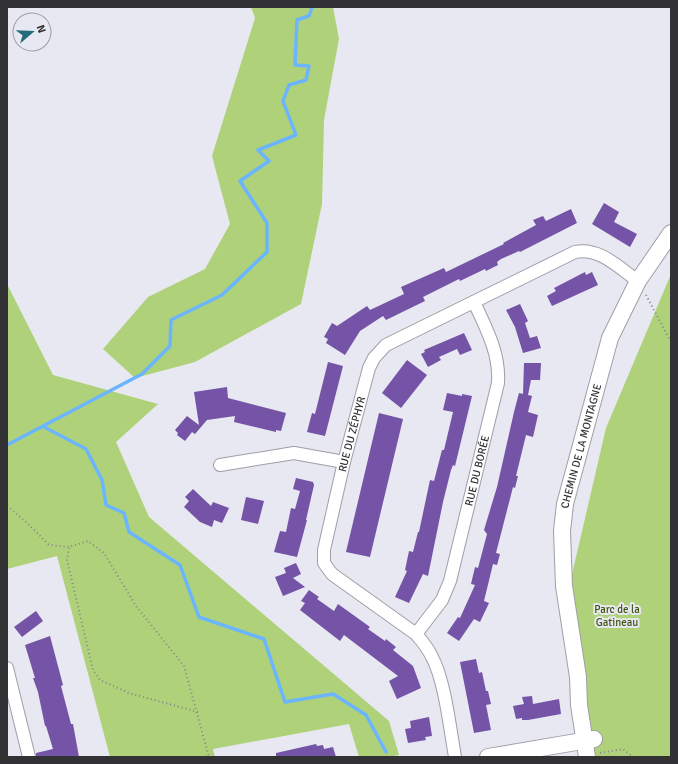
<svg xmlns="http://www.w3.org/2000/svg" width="678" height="764" viewBox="0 0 678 764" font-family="Signika,sans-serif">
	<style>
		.green { fill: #afd179 }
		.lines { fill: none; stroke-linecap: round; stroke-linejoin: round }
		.stream { stroke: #6bb5fe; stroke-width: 3.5 }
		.building { fill: #7553a6 }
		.street-casing { stroke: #9e9ea7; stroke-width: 14 }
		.secondary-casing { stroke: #9e9ea7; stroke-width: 18 }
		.path { stroke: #85858b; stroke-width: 2; stroke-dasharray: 1 3; stroke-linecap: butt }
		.street { stroke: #fff; stroke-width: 12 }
		.secondary { stroke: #fff; stroke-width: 16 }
		.labels { text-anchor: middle; stroke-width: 4; stroke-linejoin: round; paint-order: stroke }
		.street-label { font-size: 11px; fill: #323235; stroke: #e7e8f1 }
		.park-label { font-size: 11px; fill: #3e5510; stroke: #e7e8f1 }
	</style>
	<rect width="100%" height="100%" fill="#e7e8f1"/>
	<!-- green -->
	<path class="green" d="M251,7H333L339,39L324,120L322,204L301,304L195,362L135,378L103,349L148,297L205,269L230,224L212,156L255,18Z
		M671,274V757H586L563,613L606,428Z
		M7,284L53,375L158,404L116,442L149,517L389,721L399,755L388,757H359L349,724L213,749L215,757H110L57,556L7,569Z"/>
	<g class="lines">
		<!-- stream -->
		<path class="stream" d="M44,427L86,449L102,480L106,505L124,513L129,532L180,565L199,617L264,639L285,702L333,694L366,715L386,752
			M7,445L142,374L170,346L171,320L222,295L267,252V223L240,181L269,161L258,150L296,135L283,101L289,85L306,80L309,66L295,65L297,20L309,16L312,7"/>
	</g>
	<!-- building -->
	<path class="building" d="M604,203L619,212L614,222L637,234L630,247L592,224Z
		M571,209L577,223L520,252L519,251L501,259L497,262L498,265L486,271L485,269L460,281L459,279L423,297L425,301L386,320L383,316L360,331L345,355L326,343L328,339L324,337L332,323L337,326L367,306L370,310L404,294L401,287L444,268L446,272L504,244L503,243L536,225L533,220L543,216L546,221Z
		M585,272L586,275L592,272L598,285L552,306L547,296L556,291L554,288Z
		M520,304L528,321L525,323L530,338L537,336L541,348L523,353L515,327L506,310Z
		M464,333L472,350L460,355L457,349L439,357L441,360L428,367L421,354L425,352L424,350Z
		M407,360L427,375L401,408L382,393Z
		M328,362L343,366L325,436L307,432L312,413L315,414Z
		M524,363H541L540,380H531L528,395L532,396L528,412L538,415L533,437L526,435L516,476H518L515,488L513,487L496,553L500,554L497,565L493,564L484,601L489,603L480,622L474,619L459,641L447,633L458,617L460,618L475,585L471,584L475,567L478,568L487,534L484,530L497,487L514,412L519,393L523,394Z
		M227,387L228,398L286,413L281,431L276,430V432L234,422L235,416L207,420L195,434L192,432L185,441L177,435L178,433L175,430L187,416L199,425L194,392Z
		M447,393L462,396V394L472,396L455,466L453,465L451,470L443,502L428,576L423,574L409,603L395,597L407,571L405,570L409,551L413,552L418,532H419L430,480L434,481L442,450H444L453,412L443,410Z
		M379,413L403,419L370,557L346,552Z
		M296,478L313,482L314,485L306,520H307L297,557L274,552L280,531L286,532L291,508L295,509L300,491L293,489Z
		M193,489L211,506L213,502L229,508L222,523L214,520L212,527L200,522L184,507L189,501L185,497Z
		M246,497L264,501L258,524L241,520Z
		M296,563L301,574L293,578L305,587L283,596L275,577L286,573L284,568Z
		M309,590L319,597L317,599L334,611L338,604L370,627L368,629L385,641L386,639L396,647L393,650L413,666L421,688L397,699L389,681L398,676L344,635L340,641L300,610L305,603L301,601Z
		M36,611L43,621L22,637L14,627Z
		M50,636L63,685L61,686L71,724H73L79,757H36V753L53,749L46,726H45L38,692L33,678H35L25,645Z
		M476,659L479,673L482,672L486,691H488L491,704L486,705L491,730L474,733L460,662Z
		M532,696L533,704L559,699L561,714L528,720H522V718L516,719L513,706L524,704L522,697Z
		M429,717L432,736L425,737L426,740L408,743L405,729L411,728L410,721Z
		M316,744L317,746L323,745L324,749L333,747L336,757H276V753Z"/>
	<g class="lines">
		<defs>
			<g id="street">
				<path d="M220,465L294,453L344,462"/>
				<path id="s1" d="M416,634L442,600L450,581L498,383C500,353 486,328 474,302"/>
				<path d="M7,668L29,757"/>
				<path id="s2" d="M455,757C450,729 445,681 432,657C428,648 422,641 416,634L332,574L324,563V550L344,462L369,368L374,358L386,345L575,252C600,247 619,268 638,281"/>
			</g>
			<g id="secondary">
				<path d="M488,757L594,739"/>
				<path id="s3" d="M587,757L579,705L578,677L564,586L562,531L565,504L610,338L638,281L671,233"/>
			</g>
		</defs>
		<!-- street casing -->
		<use href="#street" class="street-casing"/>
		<!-- secondary casing -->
		<use href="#secondary" class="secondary-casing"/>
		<!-- path -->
		<path class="path" d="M646,295L671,342
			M7,506C23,519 35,530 49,545L69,547
			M198,712L129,693L100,680L93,670L67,560L69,547L88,541L104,553L136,606L184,666L209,757
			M600,753L623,749L633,757"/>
		<!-- street -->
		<use href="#street" class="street"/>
		<!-- secondary -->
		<use href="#secondary" class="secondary"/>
	</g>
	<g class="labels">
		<!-- street labels -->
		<g class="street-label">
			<text dy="4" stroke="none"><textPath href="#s2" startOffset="380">RUE DU ZÉPHYR</textPath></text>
			<text dy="4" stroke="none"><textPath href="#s3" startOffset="315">CHEMIN DE LA MONTAGNE</textPath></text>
			<text dy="4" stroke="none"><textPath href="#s1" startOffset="177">RUE DU BORÉE</textPath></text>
		</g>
		<!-- park labels -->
		<g class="park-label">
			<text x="617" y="613">Parc de la<tspan x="617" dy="13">Gatineau</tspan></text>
		</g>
	</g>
	<!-- border -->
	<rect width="678" height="764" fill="none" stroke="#323235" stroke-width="16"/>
	<!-- north arrow -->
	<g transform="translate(32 32) rotate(71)"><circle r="19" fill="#e7e8f1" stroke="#9f9fa6"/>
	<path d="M0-3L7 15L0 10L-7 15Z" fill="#246b79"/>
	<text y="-6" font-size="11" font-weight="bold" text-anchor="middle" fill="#323235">N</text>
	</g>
</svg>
